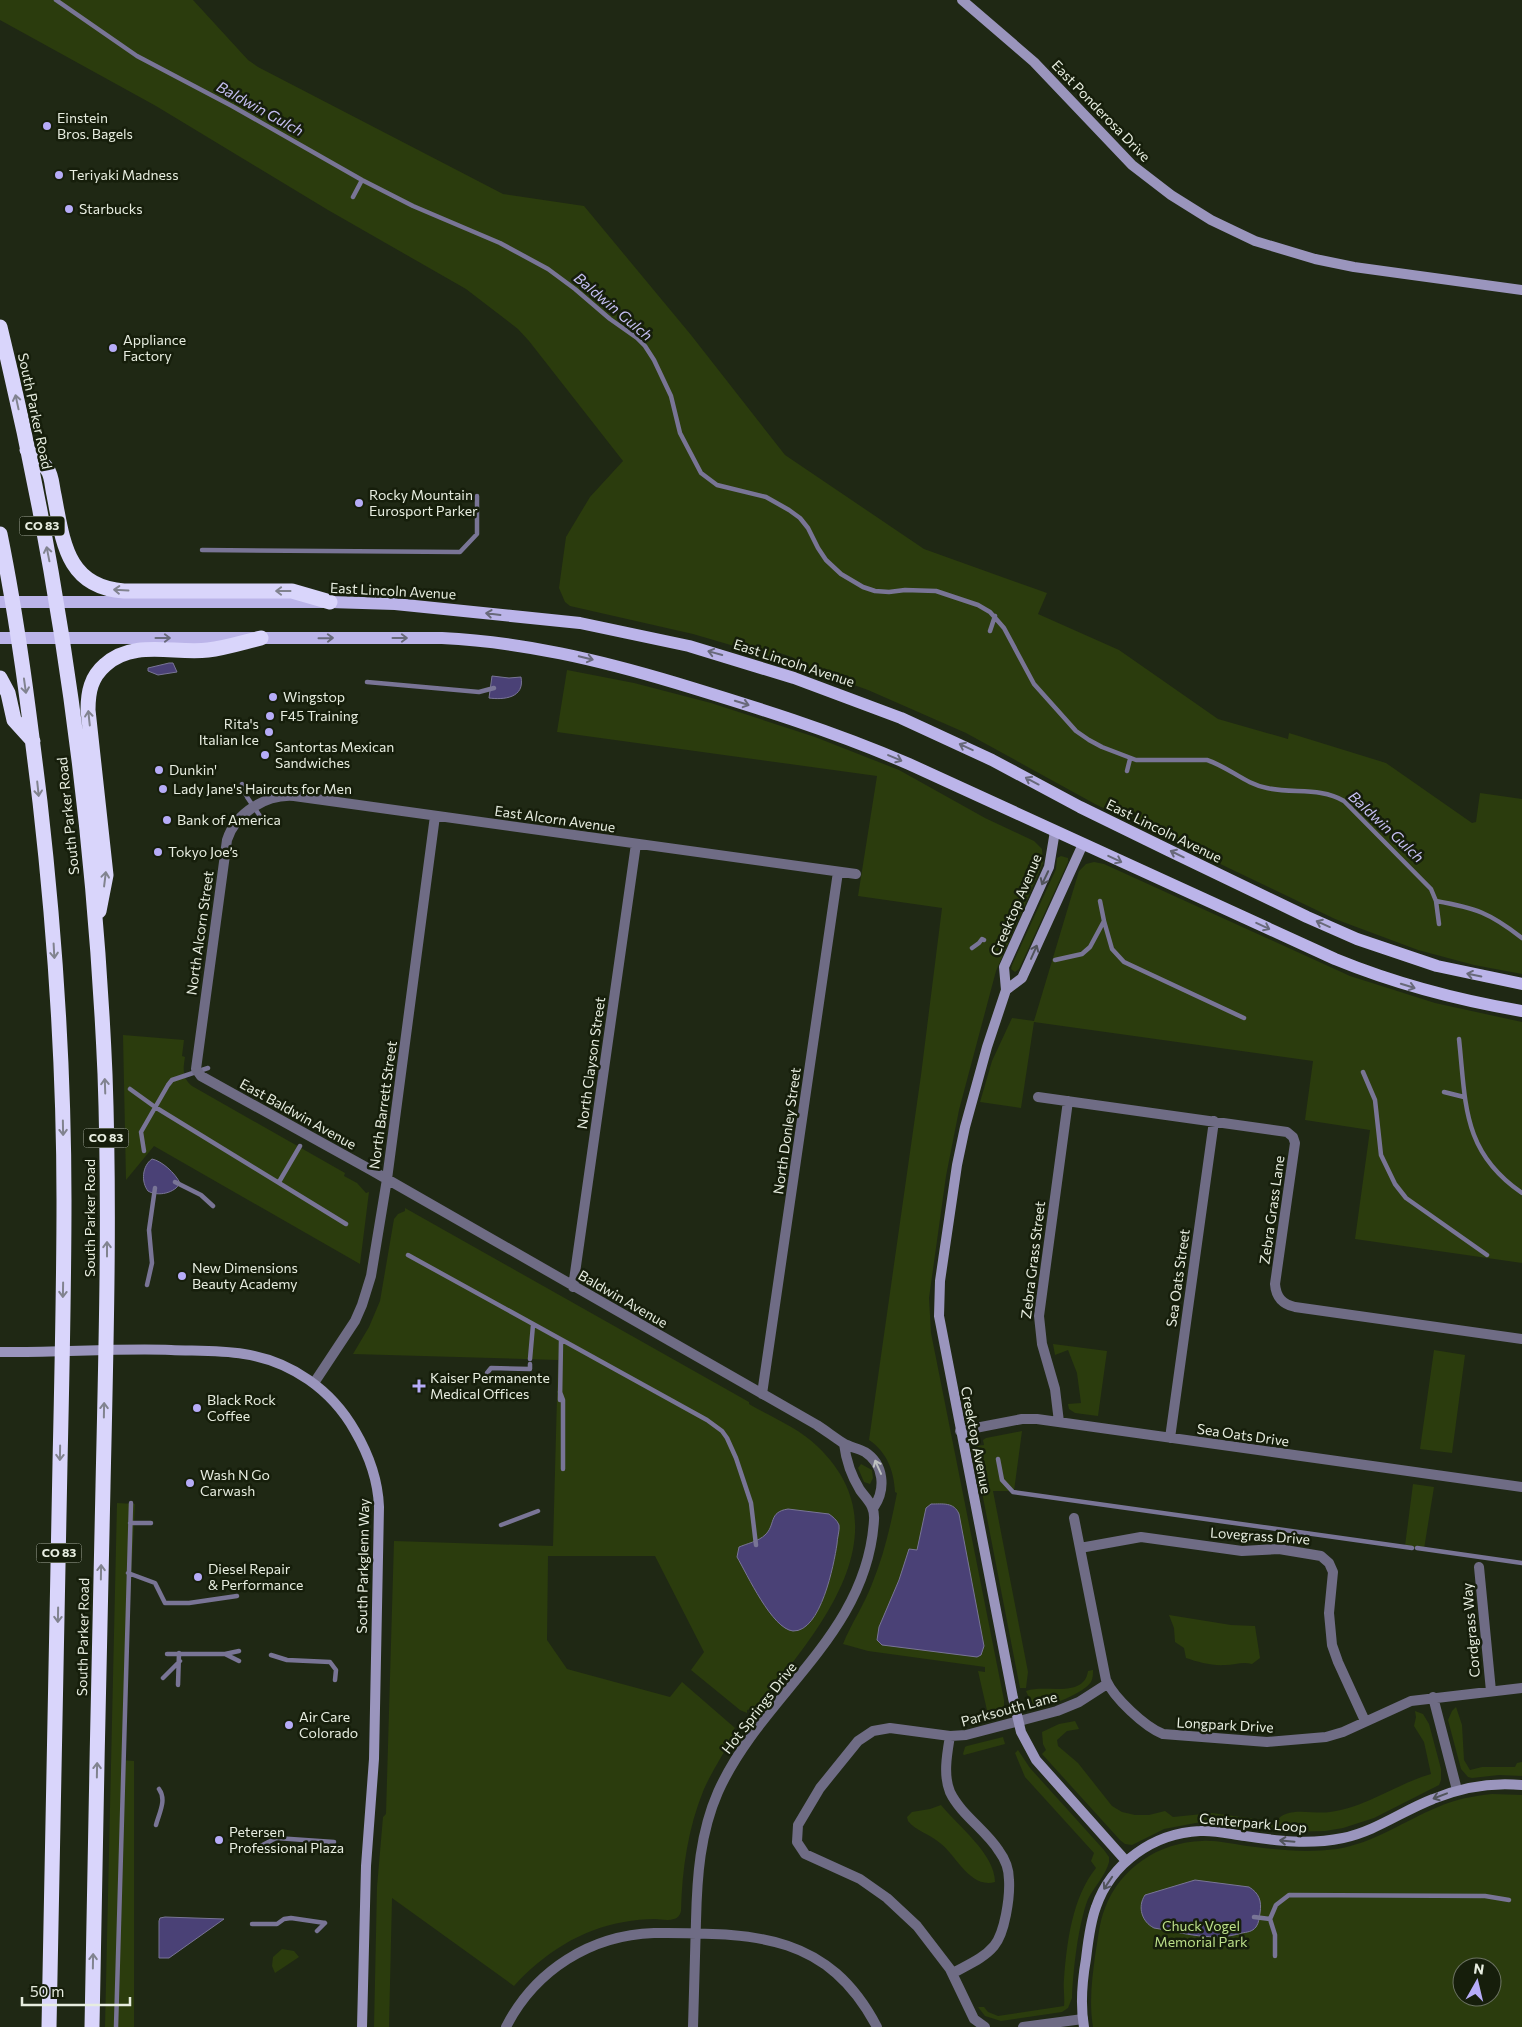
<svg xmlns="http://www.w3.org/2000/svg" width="1522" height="2027" viewBox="0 0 1522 2027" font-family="Commissioner,sans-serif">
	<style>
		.green { fill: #2b3c0d; fill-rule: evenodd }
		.water { fill: #4a4176; stroke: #797596 }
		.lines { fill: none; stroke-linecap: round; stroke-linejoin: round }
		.stream { stroke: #797596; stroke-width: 4.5 }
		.street { stroke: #6f6c85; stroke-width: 10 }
		.secondary { stroke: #9a95bd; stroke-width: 10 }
		.primary { stroke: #bbb4e9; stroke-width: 12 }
		.highway { stroke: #d9d5fb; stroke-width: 15 }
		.oneway { stroke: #81838f }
		.oneway2 { stroke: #68697a }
		.oneway3 { stroke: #51545b }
		.oneway4 { stroke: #bdc0c0 }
		.poi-dot { fill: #b6acf8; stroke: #161e0b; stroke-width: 2 }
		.labels { text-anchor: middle; stroke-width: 5; stroke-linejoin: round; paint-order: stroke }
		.shield { fill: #161e0b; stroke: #a8afa0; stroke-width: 1 }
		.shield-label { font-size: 12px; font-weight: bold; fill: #e7ede0 }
		.street-label { font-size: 14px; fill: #e7ede0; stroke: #161e0b }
		.poi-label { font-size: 14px; fill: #e7ede0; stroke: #161e0b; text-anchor: start }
		.park-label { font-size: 14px; fill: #bcdf8a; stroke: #161e0b }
		.water-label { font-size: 15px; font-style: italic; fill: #c5bff2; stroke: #161e0b }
	</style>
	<rect width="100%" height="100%" fill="#1f2814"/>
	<!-- green -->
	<path class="green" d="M0,0H193L248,60L258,67L503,194L584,206L691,335L785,455L924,549L1047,593L1038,614L1119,650L1218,719L1288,739L1289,733L1386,763L1472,823L1476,822L1480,793L1522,799V974L1474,965L1418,950L1335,919L1095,804L966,733L868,690L809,669L792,657L774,651L775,656L772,657L693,634L570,606L565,602L559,588L566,537L590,497L623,461L529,341L518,329L466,289L328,210L156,106L0,20Z
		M567,670L634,683L711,703L815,737L899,770L985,818L1034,841L1042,849L1043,863L996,971L959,1110L946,1176L929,1298L931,1333L1004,1700V1707L999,1708L997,1711L998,1716L989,1719L978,1671L985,1672V1667L868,1651L843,1644C851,1624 864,1605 872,1584C884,1555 891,1524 897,1493L895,1492C894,1471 887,1452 869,1440L921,1075L942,908L858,896L877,776L557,732Z
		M1061,856L1068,858V862L1019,969L1015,972L1011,969L1012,965L1056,869L1057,858Z
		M1094,862L1104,864L1350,976L1435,1003L1522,1022V1263L1355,1239L1370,1130L1305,1120L1313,1061L1034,1022L1021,1108L980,1102L992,1061L1012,1018L1034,1021L1079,871L1086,864Z
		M123,1035L184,1040L182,1056L185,1057C183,1069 182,1078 192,1086L345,1173L344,1176L357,1183L366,1193L369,1192L360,1264L154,1146L126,1180Z
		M405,1208L749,1402V1404C771,1417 799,1428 817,1446C908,1532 815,1635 757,1707L747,1710V1713L740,1710L691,1670L704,1652L655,1556H548L547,1640L567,1669L670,1697L682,1682L735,1728C733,1730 734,1734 732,1738C723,1755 712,1771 704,1789C688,1828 682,1869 681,1911C680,1915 678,1918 674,1919C668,1921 660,1919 655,1919C645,1919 634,1920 624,1922C581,1929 543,1954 514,1986L392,1898L389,2027H374L377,1887L383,1817L386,1814L394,1541L553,1546L558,1360L353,1354L369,1327L380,1301L394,1219L398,1214L405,1211Z
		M1053,1344L1107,1351L1098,1416L1075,1413L1069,1409L1068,1404L1081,1403L1077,1373L1068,1350L1055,1355Z
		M1434,1350L1465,1355L1452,1453L1420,1449Z
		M1022,1431L1014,1491H993L1028,1672L1026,1688H1020L974,1451L975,1446L984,1445L983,1440L986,1438Z
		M861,1464L872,1470L873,1478L870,1484L864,1482L858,1468Z
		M1413,1484L1434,1487L1424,1549L1405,1546Z
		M117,1503L135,1504L122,1760L134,1761V2027H105Z
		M1169,1615L1231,1625L1255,1626L1260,1658L1252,1664C1243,1661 1235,1665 1225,1665C1212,1666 1198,1662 1186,1658L1184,1648L1175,1642L1174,1628Z
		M1093,1670C1093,1674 1093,1678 1091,1682C1084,1693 1050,1706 1037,1708L1034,1707C1033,1701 1028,1697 1026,1691C1045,1684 1084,1699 1088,1671Z
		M1456,1707L1462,1725L1464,1760L1470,1770L1482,1767H1515L1517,1763L1522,1762V1776L1499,1775L1472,1778L1468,1777L1461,1769L1448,1720L1452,1711Z
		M1415,1711L1423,1714L1429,1724L1441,1769V1780L1439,1785L1374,1818L1343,1828L1325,1831L1288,1832L1201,1822L1164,1829L1132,1845L1125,1844L1120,1840L1042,1754L1046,1750L1043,1744L1042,1732L1059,1724L1075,1721L1079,1729L1067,1731L1057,1740L1058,1746L1078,1763L1112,1806L1122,1812L1135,1815H1149L1165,1811L1173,1817L1212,1813L1276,1822C1286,1805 1314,1815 1330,1812C1367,1807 1396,1784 1431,1774L1424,1742L1414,1726L1416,1717Z
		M1003,1737L1005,1744L964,1755L963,1754L965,1747L967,1746Z
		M1018,1750L1030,1768L1104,1850L1109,1857V1862C1106,1875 1094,1887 1088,1899C1078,1925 1073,1971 1072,1998L1068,2008L1062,2012L1001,2021L985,2016L978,2007H984L988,2012L998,2016L1064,2006C1065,1998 1063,1988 1064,1979C1067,1942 1072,1898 1096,1868L1091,1861L1094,1853L1025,1777L1015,1753Z
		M1492,1794L1522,1795V2027H1093C1089,2002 1092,1980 1095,1956C1098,1940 1099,1923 1105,1908C1120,1868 1159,1842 1202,1841C1216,1840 1232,1844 1247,1846C1277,1850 1306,1853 1337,1849C1374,1843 1404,1821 1438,1807C1455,1799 1474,1796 1492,1794ZM1462,1967H1492V1997H1462Z
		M941,1805C958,1826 995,1854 995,1882C970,1889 956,1855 940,1843C930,1834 916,1831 908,1821L907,1817L912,1812L930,1809Z
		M282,1949L294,1951L299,1957L275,1973L272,1966L273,1957Z"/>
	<!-- water -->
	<path class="water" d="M169,663H173L177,672L158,675L148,671V668Z
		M492,676L509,678L521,677C525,698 504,700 489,698Z
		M152,1159C162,1161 175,1173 180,1183C175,1193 158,1197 148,1191C141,1182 142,1166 152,1159Z
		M931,1504C943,1504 954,1502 959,1514L984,1646L981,1655L977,1657L882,1645L877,1640L879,1627L899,1580L909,1549L917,1550L926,1508Z
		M788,1509L829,1514C833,1517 837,1520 839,1525C840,1530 837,1538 837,1544C834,1564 821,1632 793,1631C772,1629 747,1574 737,1557L739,1547C746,1544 759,1541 765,1535C776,1525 768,1512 788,1509Z
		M1195,1880L1249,1887C1259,1893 1262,1901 1260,1913C1259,1918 1259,1923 1256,1927C1252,1932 1247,1932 1242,1933C1213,1942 1184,1933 1154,1928C1142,1922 1137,1907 1145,1895Z
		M165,1917L224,1919L169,1958H159V1921L160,1918Z"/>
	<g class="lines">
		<!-- stream -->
		<path class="stream" d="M56,0L137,56L232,106L362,180L413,206L500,243L548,269L575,289L610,319L637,338L645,346L654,360L671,396L680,433L701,473L717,485L766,497L789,510L800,518L808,528L818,548L826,560L841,574L863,587L875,591L889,592L905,590L936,591L978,605L990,612L1004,628L1034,684L1076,731L1089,740L1102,747L1136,760H1207C1229,767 1245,784 1267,788C1293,794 1320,787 1344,801L1431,889L1436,901L1439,924
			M353,197L362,180
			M202,550L460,552L477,534V496
			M990,631L995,616
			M367,682L479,692L494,688
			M1127,771L1130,759
			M242,784L246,795
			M247,797L260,816
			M1436,901C1476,908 1490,913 1522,938
			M1104,921L1112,949L1124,962L1244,1018
			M972,948L979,943L982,939L984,940
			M1055,960L1082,954L1090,947L1104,921L1100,901
			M1459,1039C1466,1104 1462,1152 1522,1193
			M1363,1072L1375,1100L1381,1155L1395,1184L1406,1198L1487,1255
			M130,1089L155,1107L346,1224
			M1444,1092L1464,1097
			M144,1151L141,1132L168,1085L172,1080L208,1068
			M175,1182L201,1195L213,1206
			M279,1182L300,1146
			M408,1255L707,1420L722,1431L727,1438L736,1458L751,1503L756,1545
			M147,1285L152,1263L149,1230L155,1188
			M530,1359L533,1325
			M489,1382L487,1373L491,1368L530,1369V1364
			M560,1392L563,1400V1469
			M560,1400L561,1341
			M998,1459L1002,1480L1013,1492L1412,1548
			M130,1523H151
			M501,1525L538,1511
			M1417,1548L1522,1563
			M128,1573L155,1583L165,1603H189L237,1596
			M167,1654H225L239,1651
			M225,1654L239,1661
			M271,1655L287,1660L330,1662L336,1670L335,1680
			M163,1678L180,1661
			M178,1685L179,1653
			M156,1825C159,1813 167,1800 159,1789
			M255,1849L276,1838L334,1842
			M1254,1917L1270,1919
			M252,1924H277L284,1919L291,1918L325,1923
			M317,1931L325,1923
			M1275,1956V1935L1270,1919L1276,1905L1289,1895L1485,1896L1509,1900
			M116,2027L131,1503"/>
		<!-- street -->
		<path class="street" d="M856,874L294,796C267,794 236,812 227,840L196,1069L201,1076L371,1170L817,1425C826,1431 834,1437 843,1443C849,1447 858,1448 865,1452C884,1464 886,1489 874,1507
			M1038,1097L1287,1132L1293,1137L1295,1143L1275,1284C1276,1297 1282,1304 1295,1307L1522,1339
			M573,1287L636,844
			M314,1383L355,1321L362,1305L371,1276L387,1179L435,816
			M762,1394L838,872
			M1059,1422L1055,1389L1042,1344L1039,1316L1068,1101
			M960,1431L1022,1419H1037L1522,1487
			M1170,1438L1214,1121
			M1074,1518L1106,1680C1114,1698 1145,1727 1163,1734L1267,1742L1326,1737L1343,1732L1411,1701L1522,1688
			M1080,1548L1141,1537L1242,1551L1279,1549L1321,1556L1329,1563L1333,1572L1329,1613L1332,1645L1338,1662L1365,1721
			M1479,1567L1491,1691
			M1433,1697L1457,1790
			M950,1736C947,1754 943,1775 950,1792C961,1815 986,1830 999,1851C1005,1859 1009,1870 1009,1880C1010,1897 1005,1933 994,1946C983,1959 967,1965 953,1973
			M506,2027C535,1970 591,1935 654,1933C750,1934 826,1930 877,2027
			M693,2027C694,1992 695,1956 696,1921C697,1877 700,1833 718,1792C762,1694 867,1636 874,1520C875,1506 868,1501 860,1490C852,1477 846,1460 844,1444
			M985,2027L974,2019L950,1969L917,1926L887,1898L860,1879L805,1854L797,1842L798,1825L820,1788L858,1741L873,1731L890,1728L950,1736L966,1735L1057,1711L1079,1702L1107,1684
			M1023,2027L1083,2019"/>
		<!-- secondary -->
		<path class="secondary" d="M962,0L1034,62L1132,165L1171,195L1211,220L1255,241L1315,259L1354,267L1522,290
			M1055,831L1049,867L1004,967L1006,990L987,1047L965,1127L957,1165L940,1281L939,1316L1013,1698L1021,1732L1036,1760L1126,1861
			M1006,990L1022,978L1083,844
			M0,1352C57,1353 114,1348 171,1350C195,1351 220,1350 244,1354C291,1361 332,1390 355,1431C369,1455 378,1479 379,1507L374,1759L366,1866L362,2027
			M1084,2027C1080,2004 1082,1982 1086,1959C1088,1942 1090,1923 1096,1907C1111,1863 1154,1833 1200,1831C1215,1830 1230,1834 1245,1836C1278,1841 1309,1845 1343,1838C1376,1831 1402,1811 1433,1799C1462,1787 1491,1782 1522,1785"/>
		<!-- primary -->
		<path class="primary" d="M0,602H330L395,604L580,623L689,646L794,678L901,718L992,760L1080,807L1168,850L1307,917L1357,939L1437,966L1522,984
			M0,638H442C523,642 599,660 676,683C755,707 833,731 909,764L1335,959C1396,984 1457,1000 1522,1011"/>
		<!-- highway -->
		<path class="highway" d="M0,327C60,572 94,823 105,1074C110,1211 106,1349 103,1486C99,1666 95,1847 92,2027
			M27,450C34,456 43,462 47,469C52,475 52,487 54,495C63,541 66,587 124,591H292L330,602
			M0,534C18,622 29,712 40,802C55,934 64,1067 64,1200C64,1287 62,1375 60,1463C57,1651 52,1839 49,2027
			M0,678L8,693L14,720L33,741
			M99,911L106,875L88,710C88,692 91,677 105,665C133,639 174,654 208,650C226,648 244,642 261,638"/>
	</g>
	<!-- one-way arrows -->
	<defs><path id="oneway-shaft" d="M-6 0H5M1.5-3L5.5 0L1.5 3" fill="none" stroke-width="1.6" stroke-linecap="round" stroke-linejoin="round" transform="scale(1.25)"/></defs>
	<g class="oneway">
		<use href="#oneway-shaft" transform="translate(17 402) rotate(-102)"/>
		<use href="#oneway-shaft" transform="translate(48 554) rotate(-101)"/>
		<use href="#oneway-shaft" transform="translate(121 590) rotate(-177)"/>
		<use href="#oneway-shaft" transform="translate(283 591) rotate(180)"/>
		<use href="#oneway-shaft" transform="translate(25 686) rotate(82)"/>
		<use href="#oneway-shaft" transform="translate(89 718) rotate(-96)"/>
		<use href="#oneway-shaft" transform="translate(38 789) rotate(84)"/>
		<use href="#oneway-shaft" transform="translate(105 879) rotate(-83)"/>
		<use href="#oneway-shaft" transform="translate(54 951) rotate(87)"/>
		<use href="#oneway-shaft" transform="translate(105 1086) rotate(-92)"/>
		<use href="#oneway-shaft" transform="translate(63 1128) rotate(89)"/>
		<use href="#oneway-shaft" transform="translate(107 1249) rotate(-90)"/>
		<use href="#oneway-shaft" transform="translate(63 1290) rotate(91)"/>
		<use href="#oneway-shaft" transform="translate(104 1410) rotate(-89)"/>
		<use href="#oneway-shaft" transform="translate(60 1453) rotate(91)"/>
		<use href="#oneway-shaft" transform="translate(101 1572) rotate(-89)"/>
		<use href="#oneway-shaft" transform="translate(58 1615) rotate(91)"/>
		<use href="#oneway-shaft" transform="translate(97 1770) rotate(-89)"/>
		<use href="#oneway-shaft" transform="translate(93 1961) rotate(-89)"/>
	</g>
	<g class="oneway2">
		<use href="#oneway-shaft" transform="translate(493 614) rotate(-173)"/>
		<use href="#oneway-shaft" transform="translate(163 638)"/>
		<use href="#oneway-shaft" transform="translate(326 638) rotate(-1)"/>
		<use href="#oneway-shaft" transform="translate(400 638)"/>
		<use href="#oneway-shaft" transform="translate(715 653) rotate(-165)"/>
		<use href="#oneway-shaft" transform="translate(586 658) rotate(14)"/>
		<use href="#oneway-shaft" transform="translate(742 703) rotate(17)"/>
		<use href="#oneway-shaft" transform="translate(966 747) rotate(-155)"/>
		<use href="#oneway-shaft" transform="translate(895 758) rotate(23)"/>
		<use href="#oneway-shaft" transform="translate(1032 781) rotate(-152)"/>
		<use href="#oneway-shaft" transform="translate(1177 854) rotate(-154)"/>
		<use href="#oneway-shaft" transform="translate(1115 859) rotate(25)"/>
		<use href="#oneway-shaft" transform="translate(1323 924) rotate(-156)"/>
		<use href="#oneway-shaft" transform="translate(1263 926) rotate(25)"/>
		<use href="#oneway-shaft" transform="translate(1474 975) rotate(-168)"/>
		<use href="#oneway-shaft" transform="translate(1408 986) rotate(17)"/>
	</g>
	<g class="oneway3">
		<use href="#oneway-shaft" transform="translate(1045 878) rotate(115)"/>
		<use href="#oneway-shaft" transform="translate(1034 952) rotate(-66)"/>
		<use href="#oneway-shaft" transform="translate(1440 1796) rotate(159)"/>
		<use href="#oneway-shaft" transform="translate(1287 1841) rotate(-175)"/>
		<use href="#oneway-shaft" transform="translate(1108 1883) rotate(124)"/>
	</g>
	<use class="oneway4" href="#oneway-shaft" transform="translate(878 1467) rotate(-114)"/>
	<!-- markers -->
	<g class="poi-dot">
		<circle cx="47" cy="126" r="5"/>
		<circle cx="59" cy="175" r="5"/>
		<circle cx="69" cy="209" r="5"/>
		<circle cx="113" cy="348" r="5"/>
		<circle cx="359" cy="503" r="5"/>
		<circle cx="273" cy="697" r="5"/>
		<circle cx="270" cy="716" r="5"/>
		<circle cx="269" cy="732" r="5"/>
		<circle cx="265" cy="755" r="5"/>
		<circle cx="159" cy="770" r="5"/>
		<circle cx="163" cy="789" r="5"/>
		<circle cx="167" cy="820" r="5"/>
		<circle cx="158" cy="852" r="5"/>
		<circle cx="182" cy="1276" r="5"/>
		<path d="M416.5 1378.5h5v5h5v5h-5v5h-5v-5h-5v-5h5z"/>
		<circle cx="197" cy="1408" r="5"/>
		<circle cx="190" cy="1483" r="5"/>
		<circle cx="198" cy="1577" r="5"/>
		<circle cx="289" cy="1725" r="5"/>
		<circle cx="219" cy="1840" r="5"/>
	</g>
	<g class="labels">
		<!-- shield labels -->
		<g class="shield">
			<rect x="19.5" y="516.5" width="45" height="19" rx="4"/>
			<rect x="83.5" y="1128.5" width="45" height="19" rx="4"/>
			<rect x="36.5" y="1543.5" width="45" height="19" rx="4"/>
		</g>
		<g class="shield-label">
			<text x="42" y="530">CO 83</text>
			<text x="106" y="1142">CO 83</text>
			<text x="59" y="1557">CO 83</text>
		</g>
		<!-- street labels -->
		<g class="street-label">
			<text transform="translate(1101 111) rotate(46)" y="5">East Ponderosa Drive</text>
			<text transform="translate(35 411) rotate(78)" y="5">South Parker Road</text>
			<text transform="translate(393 591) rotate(3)" y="5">East Lincoln Avenue</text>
			<text transform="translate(794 663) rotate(18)" y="5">East Lincoln Avenue</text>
			<text transform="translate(68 816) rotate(-96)" y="5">South Parker Road</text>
			<text transform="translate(555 819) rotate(8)" y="5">East Alcorn Avenue</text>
			<text transform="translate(1164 831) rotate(26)" y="5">East Lincoln Avenue</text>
			<text transform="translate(1016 905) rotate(-67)" y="5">Creektop Avenue</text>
			<text transform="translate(200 933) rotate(-82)" y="5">North Alcorn Street</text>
			<text transform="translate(591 1063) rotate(-82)" y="5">North Clayson Street</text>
			<text transform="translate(383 1105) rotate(-82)" y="5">North Barrett Street</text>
			<text transform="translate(298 1114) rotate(29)" y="5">East Baldwin Avenue</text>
			<text transform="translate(787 1131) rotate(-82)" y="5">North Donley Street</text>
			<text transform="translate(1272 1210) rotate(-82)" y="5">Zebra Grass Lane</text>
			<text transform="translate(90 1218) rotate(-90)" y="5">South Parker Road</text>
			<text transform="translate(1033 1260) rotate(-83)" y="5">Zebra Grass Street</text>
			<text transform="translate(1178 1278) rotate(-82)" y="5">Sea Oats Street</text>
			<text transform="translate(623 1299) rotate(30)" y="5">Baldwin Avenue</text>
			<text transform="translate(1243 1435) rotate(8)" y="5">Sea Oats Drive</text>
			<text transform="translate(976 1440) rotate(79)" y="5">Creektop Avenue</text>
			<text transform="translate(1260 1536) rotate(4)" y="5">Lovegrass Drive</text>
			<text transform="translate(363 1566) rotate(-89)" y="5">South Parkglenn Way</text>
			<text transform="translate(1471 1630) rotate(-95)" y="5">Cordgrass Way</text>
			<text transform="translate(83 1637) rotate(-89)" y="5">South Parker Road</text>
			<text transform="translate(759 1708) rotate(-52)" y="5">Hot Springs Drive</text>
			<text transform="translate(1009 1709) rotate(-15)" y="5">Parksouth Lane</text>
			<text transform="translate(1225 1725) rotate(3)" y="5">Longpark Drive</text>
			<text transform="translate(1253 1823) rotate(5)" y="5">Centerpark Loop</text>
		</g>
		<!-- poi labels -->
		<g class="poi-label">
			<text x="57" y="123">Einstein<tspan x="57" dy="16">Bros. Bagels</tspan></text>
			<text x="69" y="180">Teriyaki Madness</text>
			<text x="79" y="214">Starbucks</text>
			<text x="123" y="345">Appliance<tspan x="123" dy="16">Factory</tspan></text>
			<text x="369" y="500">Rocky Mountain<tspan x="369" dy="16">Eurosport Parker</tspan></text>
			<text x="283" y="702">Wingstop</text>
			<text x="280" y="721">F45 Training</text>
			<text x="259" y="729" text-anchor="end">Rita's<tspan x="259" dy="16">Italian Ice</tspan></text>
			<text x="275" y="752">Santortas Mexican<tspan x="275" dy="16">Sandwiches</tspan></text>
			<text x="169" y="775">Dunkin'</text>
			<text x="173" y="794">Lady Jane's Haircuts for Men</text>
			<text x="177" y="825">Bank of America</text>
			<text x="168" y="857">Tokyo Joe’s</text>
			<text x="192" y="1273">New Dimensions<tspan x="192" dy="16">Beauty Academy</tspan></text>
			<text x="430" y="1383">Kaiser Permanente<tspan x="430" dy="16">Medical Offices</tspan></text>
			<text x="207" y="1405">Black Rock<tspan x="207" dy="16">Coffee</tspan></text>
			<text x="200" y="1480">Wash N Go<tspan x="200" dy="16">Carwash</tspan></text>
			<text x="208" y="1574">Diesel Repair<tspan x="208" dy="16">&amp; Performance</tspan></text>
			<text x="299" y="1722">Air Care<tspan x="299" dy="16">Colorado</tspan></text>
			<text x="229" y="1837">Petersen<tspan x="229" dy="16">Professional Plaza</tspan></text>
		</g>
		<!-- park labels -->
		<g class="park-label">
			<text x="1201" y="1931">Chuck Vogel<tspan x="1201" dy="16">Memorial Park</tspan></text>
		</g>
		<!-- water labels -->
		<g class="water-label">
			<text transform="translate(260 109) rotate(29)" y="5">Baldwin Gulch</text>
			<text transform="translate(613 307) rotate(40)" y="5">Baldwin Gulch</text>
			<text transform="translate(1386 827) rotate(43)" y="5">Baldwin Gulch</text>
		</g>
	</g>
	<!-- north arrow -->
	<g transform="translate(1477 1982) rotate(8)"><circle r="24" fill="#161e0b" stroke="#6a7160"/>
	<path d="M0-4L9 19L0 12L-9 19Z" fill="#b6acf8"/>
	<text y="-8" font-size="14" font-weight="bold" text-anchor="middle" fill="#e7ede0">N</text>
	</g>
	<!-- scale -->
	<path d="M22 1997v8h108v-8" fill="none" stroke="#e7ede0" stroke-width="2.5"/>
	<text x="30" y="1997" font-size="15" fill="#e7ede0" stroke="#161e0b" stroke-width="4" paint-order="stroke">50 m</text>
</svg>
